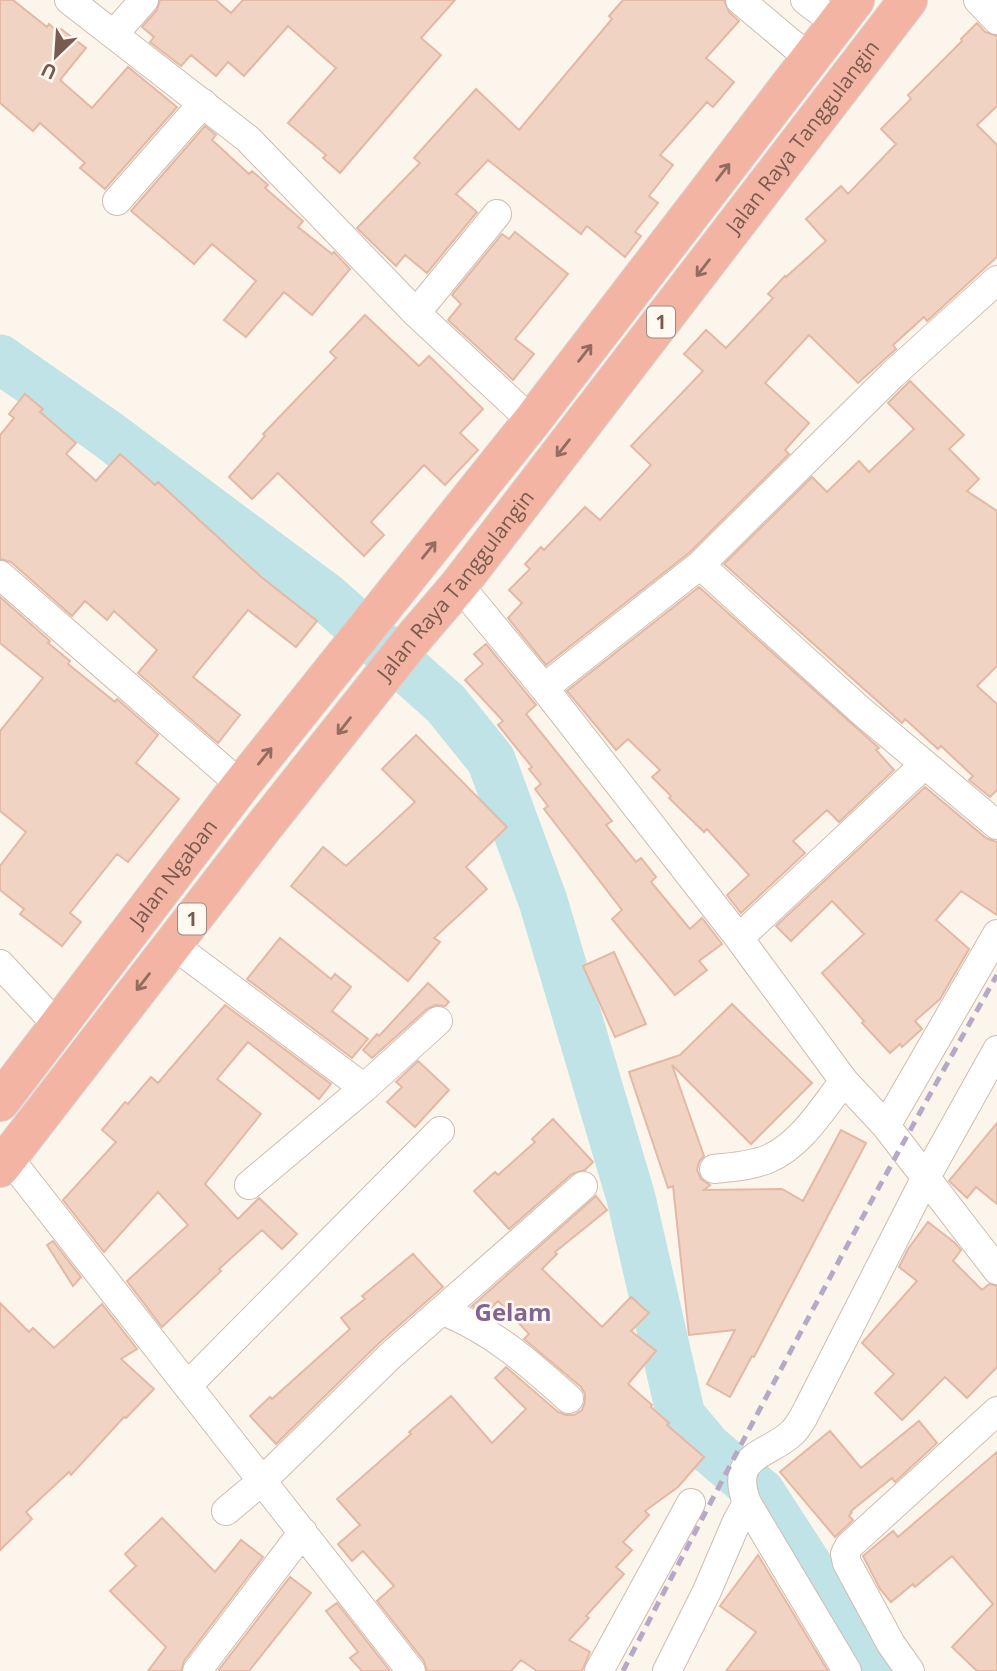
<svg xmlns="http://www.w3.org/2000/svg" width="997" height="1671" viewBox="0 0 997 1671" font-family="'Open Sans',sans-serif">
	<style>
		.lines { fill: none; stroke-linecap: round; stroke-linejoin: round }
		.river { stroke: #bfe3e6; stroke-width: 49 }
		.building { fill: #f1d3c3; stroke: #e4b8a4; stroke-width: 2 }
		.minor-casing { stroke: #cfbcb0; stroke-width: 30 }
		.highway-casing { stroke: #d9d1cd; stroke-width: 40 }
		.minor { stroke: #fff; stroke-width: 28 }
		.highway { stroke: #f4b4a4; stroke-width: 38 }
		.rail { stroke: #b7a8c7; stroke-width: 5; stroke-dasharray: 10 7; stroke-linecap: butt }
		.oneway { stroke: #916c5f }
		.labels { text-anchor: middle; stroke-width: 5; stroke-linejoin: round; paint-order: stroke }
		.shield { fill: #fff9f2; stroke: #a08a7f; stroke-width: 2 }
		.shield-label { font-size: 19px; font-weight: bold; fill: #785a4e }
		.street-label { font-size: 21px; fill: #785a4e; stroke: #fff9f2 }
		.quarter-label { font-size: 24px; font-weight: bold; fill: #816693; stroke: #fff9f2 }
	</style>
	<rect width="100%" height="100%" fill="#fcf5eb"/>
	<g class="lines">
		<!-- river -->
		<path class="river" d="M0,359L103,431L327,598L446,704L491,760L543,901L631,1198L681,1416L708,1448L761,1493L876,1671"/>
	</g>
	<!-- building -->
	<path class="building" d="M0,0H13L47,27L49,24L58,32L61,29L86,48L60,80L92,108L128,67L177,107L105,189L80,168L85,163L40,123L33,131L0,103Z
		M160,0H216L231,13L243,0H455L421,38L441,55L340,173L323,158L326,155L288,123L336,68L288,26L244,76L228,62L216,76L191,55L181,66L150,42L154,37L142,27L157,10Z
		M623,0H724L729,12L739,21L706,58L734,82L713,107L707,102L660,155L673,165L649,196L658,203L635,232L641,236L625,257L587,226L581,234L488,160L456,194L477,212L427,273L405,255L396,266L357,228L420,163L414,158L476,89L519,130L612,19L609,16Z
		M977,23L985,32L997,36V106L977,125L997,145V257L927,321L924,317L893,345L896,349L858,383L809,335L765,383L809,423L785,450L789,454L689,553L546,665L508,618L522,603L509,590L530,569L525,564L541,547L544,550L585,507L600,520L651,465L631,446L703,371L684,354L706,330L726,348L773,298L768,294L785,276L786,277L826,241L806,219L841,186L848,194L896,144L881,129L911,99L908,95L962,41L961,39Z
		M205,126L216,135L212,140L249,174L252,171L268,185L265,188L303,221L298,227L332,254L334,252L350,269L312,315L284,292L246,337L224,320L256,281L212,244L194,264L131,211Z
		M515,232L568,274L515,339L534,354L513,380L448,320L461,304L452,295L502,234L509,239Z
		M365,315L419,366L429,356L483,409L460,433L478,450L445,485L424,465L371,522L384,535L364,556L278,473L252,499L229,477L265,436L263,434L336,358L330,352Z
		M910,381L964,435L949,449L979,479L967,491L997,511V666L977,686L997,704V790L990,797L969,780L973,776L941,746L938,749L905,719L902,723L724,564L812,477L827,492L859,461L869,472L914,429L888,403Z
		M25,394L43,409L40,412L76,443L66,454L96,481L120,454L155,485L158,482L260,576L317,621L296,647L248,610L193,677L240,715L218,743L138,673L157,650L114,611L107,620L85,601L72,616L11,562L0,559V435L14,418L9,414Z
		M699,587L879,748L876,750L894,770L839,822L827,810L793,841L805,853L741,913L727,895L749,875L707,829L704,832L669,798L671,796L652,777L660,770L628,739L616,750L567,691Z
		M0,597L50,641L48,643L70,661L68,664L115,702L117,699L158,735L136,763L179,799L128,862L117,854L70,913L81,922L62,946L20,914L24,909L0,890V866L26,832L0,811V731L43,678L0,643Z
		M486,644L536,705L526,714L612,821L606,825L636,862L641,858L656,877L651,882L690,929L702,918L722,944L699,961L707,970L675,995L612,919L622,910L544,809L548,806L535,789L541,784L529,769L532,767L498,725L503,721L465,680L483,664L474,654Z
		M416,735L507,827L466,867L487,889L434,938L440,942L408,981L291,886L323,847L346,866L415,802L382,769Z
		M925,787L986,838L997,842V915L961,891L936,920L969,949L940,999L915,1021L922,1029L902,1047L900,1044L890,1053L862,1023L864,1021L822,973L864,934L832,901L791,941L776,926Z
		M280,938L331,979L335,974L351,987L332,1011L368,1039L352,1058L247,979Z
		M614,952L646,1024L615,1037L583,966Z
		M428,983L449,1002L445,1006L435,1005L427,1009L372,1058L363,1050L377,1034L379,1036Z
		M732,1004L812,1083L751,1144L672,1065L704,1156L699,1162L697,1170L701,1179L710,1185L704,1190L782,1189L803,1201L841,1130L866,1143L754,1357L752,1356L730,1397L707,1384L735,1330L689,1335L673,1186L668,1188L629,1072L680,1055Z
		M225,1005L331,1084L319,1099L248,1042L217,1079L261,1114L205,1184L238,1219L259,1198L297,1234L282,1249L262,1230L219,1269L221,1271L162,1327L127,1281L188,1225L158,1192L104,1252L63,1200L116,1142L102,1130L125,1102L128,1104L151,1077L158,1083Z
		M418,1061L449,1090L415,1127L387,1102L402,1087L396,1082Z
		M553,1119L593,1162L585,1170L572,1174L509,1229L474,1191L495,1172L498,1175L535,1142L532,1139Z
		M997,1123V1204L976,1187L967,1198L949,1181Z
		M596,1196L607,1210L555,1252L557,1254L542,1269L602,1327L631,1297L649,1313L631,1331L656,1351L628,1384L652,1405L651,1407L669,1423L667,1425L704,1457L678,1487L645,1511L649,1515L623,1542L632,1550L616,1567L624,1574L586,1616L589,1618L569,1640L590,1652L582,1671H537L521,1660L511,1671H427L424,1661L377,1601L394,1586L363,1551L352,1561L338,1544L360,1525L337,1499L411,1434L409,1432L451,1396L492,1443L526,1409L495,1378L506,1367L558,1412L566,1415H574L582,1410L585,1402V1394L581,1387L524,1339L529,1334L498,1301L486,1313L472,1306Z
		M928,1222L955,1243L961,1250L953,1261L982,1290L989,1284L997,1286V1367L967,1398L945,1377L902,1420L875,1393L894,1374L862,1343L917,1281L899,1267L908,1249Z
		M53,1241L81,1277L73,1286L47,1245Z
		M413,1254L443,1287L378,1344L276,1444L250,1416L270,1397L272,1399L350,1329L341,1318L365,1299L362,1296Z
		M0,1303L29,1332L33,1328L54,1348L102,1304L137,1349L121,1359L154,1389L126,1418L124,1417L71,1475L69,1472L26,1512L32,1519L0,1550Z
		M919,1421L937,1443L895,1482L892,1478L851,1511L852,1512L849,1516L853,1520L835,1537L780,1472L830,1431L861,1468Z
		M997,1452V1671H977L952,1647L993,1604L952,1556L915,1587L913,1584L891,1602L880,1589L863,1556L893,1531L898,1537Z
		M162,1518L215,1572L241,1540L263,1557L184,1661L181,1671H148L166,1647L110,1591L136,1566L125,1554Z
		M758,1555L828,1671H726L756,1632L720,1606Z
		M290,1577L311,1593L249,1671H218Z
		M337,1603L390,1671H362L350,1658L358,1652L326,1611Z"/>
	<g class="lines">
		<defs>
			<path id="minor" d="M69,0L248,139L416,313L532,421
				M740,0L810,59
				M805,0L837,24
				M978,0L997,20
				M114,34L144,0
				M117,201L203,103
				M416,313L497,214
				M700,565L860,710L997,825
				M0,575L241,785
				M459,585L544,688L739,938L844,1081L886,1126L997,1270
				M544,688L700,565L892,375L997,280
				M739,938L924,765
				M172,944L364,1088L249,1185
				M0,964L59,1027
				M364,1088L438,1021
				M886,1126L997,934
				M8,1157L411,1671
				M714,1169C731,1167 751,1166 768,1159C801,1145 822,1109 844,1081
				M443,1311C492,1330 530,1364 569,1399
				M188,1385L440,1131
				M226,1511L263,1480L390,1356L583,1186
				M197,1671L303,1532
				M599,1671L691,1503
				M667,1671L707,1591L737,1521L747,1503
				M847,1671L747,1503C728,1453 769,1456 793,1432C797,1428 800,1422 803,1418L925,1179L997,1050
				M910,1671L891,1644L847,1563L845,1554L849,1546L997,1411"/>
			<g id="highway">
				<path id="s1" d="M0,1102L241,785L532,421L855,0"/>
				<path id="s2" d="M0,1168L262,829L411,641L459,585L908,0"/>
			</g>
		</defs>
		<!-- minor casing -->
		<use href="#minor" class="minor-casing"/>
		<!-- highway casing -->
		<use href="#highway" class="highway-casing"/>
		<!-- minor -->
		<use href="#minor" class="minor"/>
		<!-- highway -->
		<use href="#highway" class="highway"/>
		<!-- rail -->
		<path class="rail" d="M623,1671C744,1437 867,1204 997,975"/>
	</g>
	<!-- one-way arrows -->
	<defs><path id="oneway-shaft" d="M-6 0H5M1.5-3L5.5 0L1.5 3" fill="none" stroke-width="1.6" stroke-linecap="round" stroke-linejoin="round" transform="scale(1.75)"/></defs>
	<g class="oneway">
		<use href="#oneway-shaft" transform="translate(723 172) rotate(-52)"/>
		<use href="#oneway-shaft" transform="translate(703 268) rotate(128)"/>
		<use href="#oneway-shaft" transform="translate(585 353) rotate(-52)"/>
		<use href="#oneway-shaft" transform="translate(563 448) rotate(128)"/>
		<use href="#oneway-shaft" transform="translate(429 550) rotate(-51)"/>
		<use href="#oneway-shaft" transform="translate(344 726) rotate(128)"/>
		<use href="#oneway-shaft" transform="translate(265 756) rotate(-51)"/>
		<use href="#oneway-shaft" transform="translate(143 982) rotate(128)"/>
	</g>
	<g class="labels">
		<!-- shield labels -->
		<g class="shield">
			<rect x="647" y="306.5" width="28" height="31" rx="5"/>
			<rect x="178" y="903.5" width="28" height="31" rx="5"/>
		</g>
		<g class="shield-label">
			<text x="661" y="329">1</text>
			<text x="192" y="926">1</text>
		</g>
		<!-- street labels -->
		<g class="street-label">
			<text dy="7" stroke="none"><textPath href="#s2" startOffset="1307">Jalan Raya Tanggulangin</textPath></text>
			<text dy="7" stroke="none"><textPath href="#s2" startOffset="740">Jalan Raya Tanggulangin</textPath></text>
			<text dy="7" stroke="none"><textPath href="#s1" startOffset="287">Jalan Ngaban</textPath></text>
		</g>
		<!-- quarter labels -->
		<g class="quarter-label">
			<text x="513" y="1321">Gelam</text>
		</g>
	</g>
	<!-- north arrow -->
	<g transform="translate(56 56) rotate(205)" stroke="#fff9f2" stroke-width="5" paint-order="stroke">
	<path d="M0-5L12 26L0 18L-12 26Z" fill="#785a4e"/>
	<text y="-10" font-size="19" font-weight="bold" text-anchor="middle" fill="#785a4e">U</text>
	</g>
</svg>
